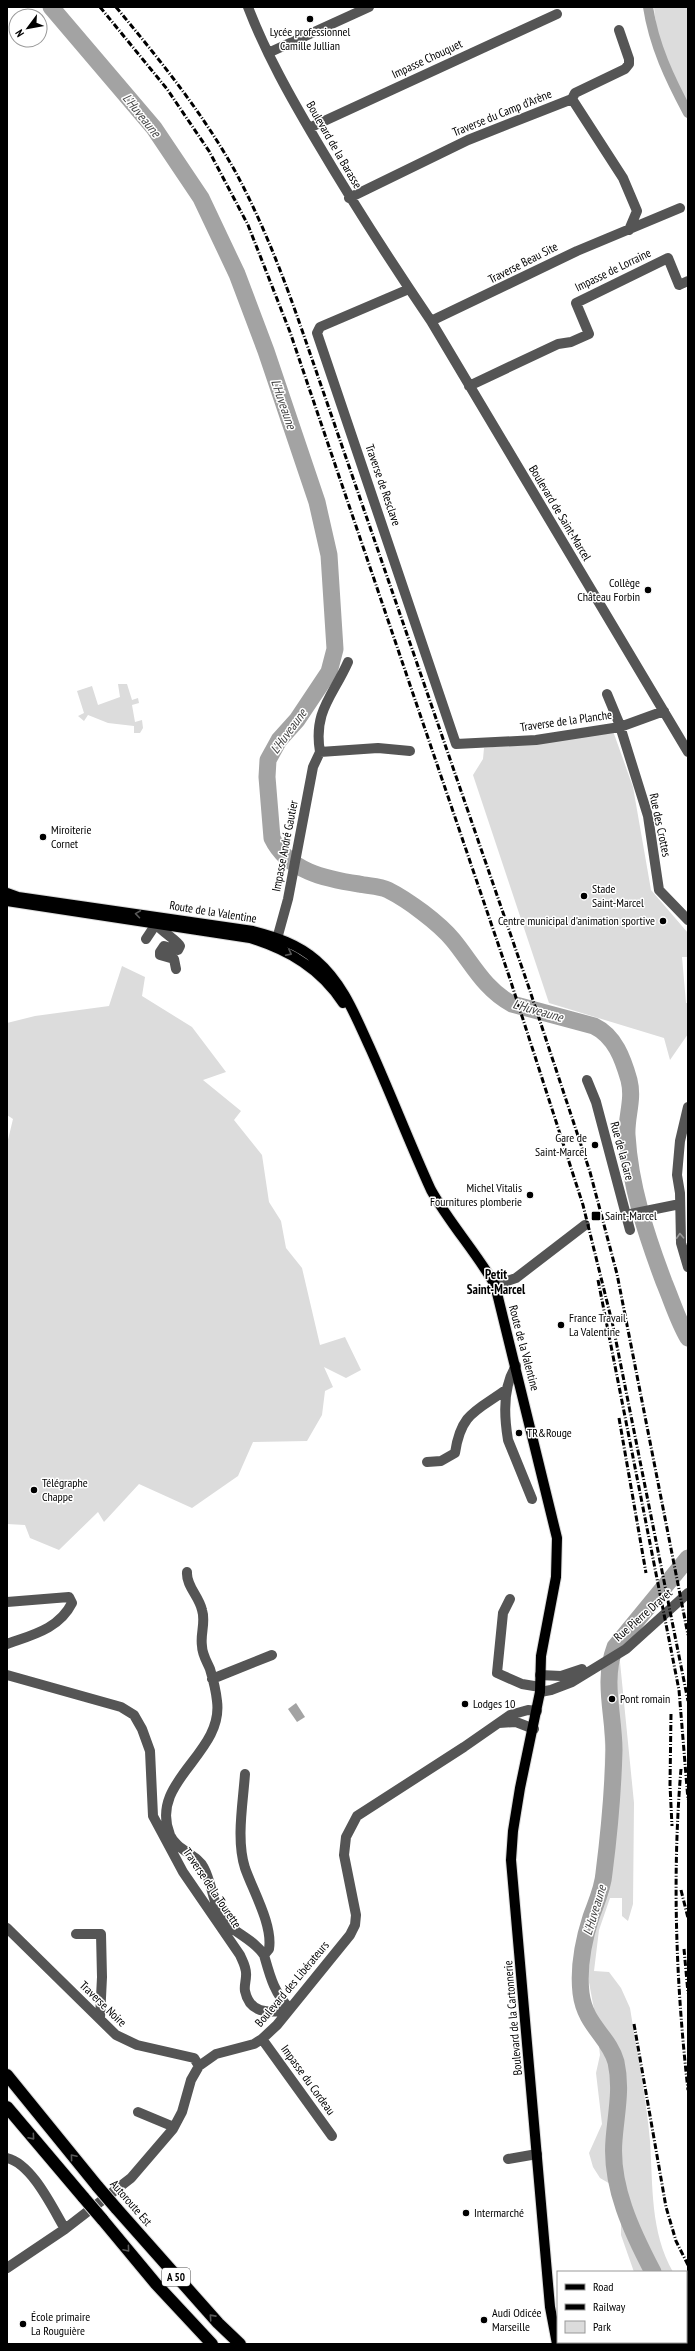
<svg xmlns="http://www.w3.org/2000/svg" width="695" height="2351" viewBox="0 0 695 2351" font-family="'PT Sans Narrow',sans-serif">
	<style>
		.green { fill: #dcdcdc }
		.water { fill: #a3a3a3 }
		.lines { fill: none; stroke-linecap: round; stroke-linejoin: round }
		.canal { stroke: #a3a3a3; stroke-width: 10 }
		.river { stroke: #a3a3a3; stroke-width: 17 }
		.major-casing { stroke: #dbdbdb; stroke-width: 12 }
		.highway-casing { stroke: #dbdbdb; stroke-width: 14 }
		.minor { stroke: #555; stroke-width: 10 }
		.major { stroke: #000; stroke-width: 10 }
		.highway { stroke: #000; stroke-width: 12 }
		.rail { stroke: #000; stroke-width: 3; stroke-dasharray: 6 2 1 2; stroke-linecap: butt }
		.highway-bridge-casing { stroke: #dbdbdb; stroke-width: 14; stroke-linecap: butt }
		.highway-bridge { stroke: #000; stroke-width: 12 }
		.oneway { stroke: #595959 }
		.oneway2 { stroke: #999 }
		.poi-dot { fill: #000; stroke: #fff; stroke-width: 1.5 }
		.labels { text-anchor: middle; stroke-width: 3; stroke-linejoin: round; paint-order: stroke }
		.shield { fill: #fff; stroke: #4c4c4c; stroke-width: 1 }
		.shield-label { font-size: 11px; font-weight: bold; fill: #000 }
		.poi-label { font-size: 12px; fill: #000; stroke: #fff; text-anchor: start }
		.street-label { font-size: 12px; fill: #000; stroke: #fff }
		.water-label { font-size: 13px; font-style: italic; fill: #444; stroke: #fff }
		.neighbourhood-label { font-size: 13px; font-weight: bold; fill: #000; stroke: #fff }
	</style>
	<rect width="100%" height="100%" fill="#fff"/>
	<!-- green -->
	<path class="green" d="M654,7H688V104L658,46Z
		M118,684H127L132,700L138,698L139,703L132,705L135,722L142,720L143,728L140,733H134V726L108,723L88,715L84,721L78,716L84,713L77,691L92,686L98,705L120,697Z
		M613,731L633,787L651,890L688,933V957H682L686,1003H688V1034L670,1060L664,1038L549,1003L473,775L483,759L484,748L588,736Z
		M122,966L145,977L142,996L192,1027L226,1072L203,1080L241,1111L234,1120L262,1155L269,1202L281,1221L286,1248L302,1268L320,1345L345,1337L361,1370L346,1378L324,1367L333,1387L325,1391L322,1415L307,1441L253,1442L238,1476L192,1508L139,1484L104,1522L98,1512L59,1550L30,1538L25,1525L7,1524V1144L13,1119L7,1115V1023L35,1016L109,1006Z
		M620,1662L634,1803L633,1904L628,1921L622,1916V1898H610L599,1930L594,1971L609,1972L621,1988L630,2008C637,2052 646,2096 650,2141C653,2186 650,2232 673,2272H634L621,2235V2214L612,2185L600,2178L593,2167L589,2153L602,2124L596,2073L600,2055L596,2020L588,1977L590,1932L603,1896L605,1746L602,1672Z
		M686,2291L688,2294V2344H669L667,2342H686Z"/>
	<!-- water -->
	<path class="water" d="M296,1703L305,1717L297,1722L288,1709Z"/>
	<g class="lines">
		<!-- canal -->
		<path class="canal" d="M648,7C654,46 670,79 688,113"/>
		<!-- river -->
		<path class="river" d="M51,7L154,128L201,198L237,274L266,351L317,502L329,555L335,649L329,672L297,720L279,740L268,760L267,777L272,838C288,871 325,879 359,884C368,886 380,886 388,890C408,900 439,923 453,940C472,963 484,989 512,1004L594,1026C615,1036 623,1059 629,1080C634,1100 626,1116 627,1135C630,1186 646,1234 664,1282C672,1301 678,1321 688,1338
			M653,2272C632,2232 610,2186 614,2140C616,2113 622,2089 616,2062C609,2036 585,2026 581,1993C578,1967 583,1942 591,1917C596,1903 603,1888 604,1873C609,1834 613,1790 614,1750C614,1715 602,1681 615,1647L688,1558
			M686,2329L688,2332"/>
		<defs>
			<path id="major" d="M7,893L18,897L253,931C276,937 298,944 316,960C344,984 356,1018 371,1050C392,1097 410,1144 431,1190C450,1224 476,1252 495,1285L557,1538L556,1577L541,1656L540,1692L520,1788L513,1831L511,1860L550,2307L557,2344
				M7,901L250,938C289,950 321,969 343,1003"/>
			<path id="highway" d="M7,2075L98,2187
				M7,2107L84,2198
				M116,2208L218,2323L240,2344
				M102,2219L156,2284L212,2344"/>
		</defs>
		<!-- major casing -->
		<use href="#major" class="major-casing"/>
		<!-- highway casing -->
		<use href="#highway" class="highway-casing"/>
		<!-- minor -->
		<path class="minor" d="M248,7C266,54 291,98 317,142C353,203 391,262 431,321L688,752
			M268,53L369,7
			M572,99L623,178L637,211L629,230
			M309,128L557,14
			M349,198L468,140L572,99L575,93L625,69L629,64V59L619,30
			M409,289L320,327L317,333L456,744L536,740L620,727L664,711
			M431,321L577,251L680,208
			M469,386L558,344L571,342L589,334L576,303L668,258L679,285L688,281
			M607,694L619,723L648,816L659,890L688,920
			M320,752C313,711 333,696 348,662
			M320,752L378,748L410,751
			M146,939L156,924C162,932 178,941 180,946L178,950L164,946L160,952V955L174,959L176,969
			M275,946L288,899L313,767L320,752
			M587,1080L596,1102L630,1230
			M688,1107L680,1141L677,1175L680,1193L681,1243L688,1267
			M626,1215L680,1204
			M495,1285L516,1278L585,1225
			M516,1366C502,1387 504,1416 508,1440L532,1499
			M427,1462L441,1461L455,1453C461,1412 477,1411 507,1389
			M187,1572C186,1586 199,1596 202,1610C206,1622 200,1634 202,1646C202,1654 207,1662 210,1669C213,1679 216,1691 217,1701C224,1754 148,1781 170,1835C177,1851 197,1854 204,1868C213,1885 213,1910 227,1924C239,1935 255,1941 264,1955
			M510,1599L503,1613L497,1673L522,1684L540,1687
			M7,1602L69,1597L72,1603C59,1629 32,1635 7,1644
			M7,1675L121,1707L134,1715L142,1729L150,1751L153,1816L183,1872L240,1955C243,1962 247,1968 246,1976C246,1981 244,1986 245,1991C250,2015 270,2012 288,2011
			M540,1675L561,1676L582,1669
			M212,1679L272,1655
			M540,1692L551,1690L572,1682L626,1649L688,1593
			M499,1723L516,1722L534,1729
			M245,1774C243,1803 236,1840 245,1868C253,1891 273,1925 269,1949L264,1955C270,1976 274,1993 290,2009
			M7,1928L116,2035L137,2045L194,2058L199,2066
			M76,1934H101L102,1977L100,2018
			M262,2039L332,2136
			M138,2112L174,2127
			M7,2158C32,2164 52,2207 65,2229
			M508,2159L537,2154
			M7,2268L65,2229L131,2178L173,2129L182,2112L191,2080L199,2066L216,2054L254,2044L262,2039L277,2025L350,1935L355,1925L356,1915L344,1855L346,1837L357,1816L464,1747L510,1715L528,1710L537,1711"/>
		<!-- major -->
		<use href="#major" class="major"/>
		<!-- highway -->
		<use href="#highway" class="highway"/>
		<!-- rail -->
		<path class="rail" d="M100,7L167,89L209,151L248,225L290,332L509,976L583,1205L613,1326L688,1701
			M116,7C159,59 202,112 235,171C263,223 284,278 303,333L528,985L590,1172L617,1274L688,1635
			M598,1280L679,1690L688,1800
			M619,1418L646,1573
			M671,1714L670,1785L672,1826
			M681,1769C672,1875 676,1984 688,2090
			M681,1890L688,1918
			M684,1949L688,1993
			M634,2024L666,2207L676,2241L688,2265"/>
		<defs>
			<path id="highway-bridge" d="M98,2187L116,2208
				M84,2198L102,2219"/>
		</defs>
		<!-- highway-bridge casing -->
		<use href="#highway-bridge" class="highway-bridge-casing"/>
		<!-- highway-bridge -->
		<use href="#highway-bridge" class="highway-bridge"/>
	</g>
	<!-- one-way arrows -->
	<defs><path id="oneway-chevron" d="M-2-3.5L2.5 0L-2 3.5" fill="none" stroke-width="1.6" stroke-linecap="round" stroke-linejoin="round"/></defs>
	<g class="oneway">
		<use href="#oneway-chevron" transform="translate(138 914) rotate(-172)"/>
		<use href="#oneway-chevron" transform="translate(289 953) rotate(27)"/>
		<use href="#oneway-chevron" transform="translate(32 2137) rotate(49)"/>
		<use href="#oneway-chevron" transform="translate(73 2157) rotate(-130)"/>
		<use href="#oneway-chevron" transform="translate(127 2249) rotate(50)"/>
		<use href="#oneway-chevron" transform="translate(212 2317) rotate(-132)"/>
	</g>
	<use class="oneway2" href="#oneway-chevron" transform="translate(680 1236) rotate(-93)"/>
	<!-- markers -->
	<g class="poi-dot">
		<circle cx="310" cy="19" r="4"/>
		<circle cx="648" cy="590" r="4"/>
		<circle cx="43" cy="837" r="4"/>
		<circle cx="584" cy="896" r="4"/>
		<circle cx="663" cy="921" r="4"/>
		<circle cx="595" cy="1145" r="4"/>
		<circle cx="530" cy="1195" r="4"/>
		<rect x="591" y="1211" width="10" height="10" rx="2"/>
		<circle cx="561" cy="1325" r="4"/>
		<circle cx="519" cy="1433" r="4"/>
		<circle cx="34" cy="1490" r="4"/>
		<circle cx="612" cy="1699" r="4"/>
		<circle cx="465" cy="1704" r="4"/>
		<circle cx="466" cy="2213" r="4"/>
		<circle cx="484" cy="2320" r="4"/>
		<circle cx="23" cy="2324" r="4"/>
	</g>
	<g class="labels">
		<!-- shield labels -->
		<rect class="shield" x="162" y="2268" width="28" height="18" rx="3"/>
		<g class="shield-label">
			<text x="176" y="2281">A 50</text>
		</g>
		<!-- poi labels -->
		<g class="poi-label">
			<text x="310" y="36" text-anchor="middle">Lycée professionnel<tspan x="310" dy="14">Camille Jullian</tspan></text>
			<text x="640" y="587" text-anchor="end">Collège<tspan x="640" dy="14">Château Forbin</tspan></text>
			<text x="51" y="834">Miroiterie<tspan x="51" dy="14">Cornet</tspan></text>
			<text x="592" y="893">Stade<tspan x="592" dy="14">Saint-Marcel</tspan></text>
			<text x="655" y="925" text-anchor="end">Centre municipal d'animation sportive</text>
			<text x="587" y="1142" text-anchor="end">Gare de<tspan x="587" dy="14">Saint-Marcel</tspan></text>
			<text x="522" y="1192" text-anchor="end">Michel Vitalis<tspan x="522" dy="14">Fournitures plomberie</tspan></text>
			<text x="605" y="1220">Saint-Marcel</text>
			<text x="569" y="1322">France Travail<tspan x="569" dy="14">La Valentine</tspan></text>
			<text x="527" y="1437">TR&amp;Rouge</text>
			<text x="42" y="1487">Télégraphe<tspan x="42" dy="14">Chappe</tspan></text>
			<text x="620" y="1703">Pont romain</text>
			<text x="473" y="1708">Lodges 10</text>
			<text x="474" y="2217">Intermarché</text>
			<text x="492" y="2317">Audi Odicée<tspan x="492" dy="14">Marseille</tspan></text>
			<text x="31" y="2321">École primaire<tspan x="31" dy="14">La Rouguière</tspan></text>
		</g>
		<!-- street labels -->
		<g class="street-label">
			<text transform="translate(427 59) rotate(-25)" y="4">Impasse Chouquet</text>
			<text transform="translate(502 113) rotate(-22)" y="4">Traverse du Camp d'Arène</text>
			<text transform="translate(334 145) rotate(60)" y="4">Boulevard de la Barasse</text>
			<text transform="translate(523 263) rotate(-27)" y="4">Traverse Beau Site</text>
			<text transform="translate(613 270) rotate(-26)" y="4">Impasse de Lorraine</text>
			<text transform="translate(383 485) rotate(71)" y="4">Traverse de Resclave</text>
			<text transform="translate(560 513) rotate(59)" y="4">Boulevard de Saint-Marcel</text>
			<text transform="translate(566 721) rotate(-8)" y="4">Traverse de la Planche</text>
			<text transform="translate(660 825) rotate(78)" y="4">Rue des Crottes</text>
			<text transform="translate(285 846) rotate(-79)" y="4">Impasse André Gautier</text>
			<text transform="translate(213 912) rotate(9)" y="4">Route de la Valentine</text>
			<text transform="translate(622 1151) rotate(75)" y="4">Rue de la Gare</text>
			<text transform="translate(524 1348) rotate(75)" y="4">Route de la Valentine</text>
			<text transform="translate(643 1615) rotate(-41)" y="4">Rue Pierre Dravet</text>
			<text transform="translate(212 1888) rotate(56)" y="4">Traverse de la Tourette</text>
			<text transform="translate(292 1984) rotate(-50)" y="4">Boulevard des Libérateurs</text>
			<text transform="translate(103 2004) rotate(44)" y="4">Traverse Noire</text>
			<text transform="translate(513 2018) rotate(-95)" y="4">Boulevard de la Cartonnerie</text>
			<text transform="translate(308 2080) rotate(54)" y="4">Impasse du Cordeau</text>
			<text transform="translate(131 2203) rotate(49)" y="4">Autoroute Est</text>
		</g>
		<!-- water labels -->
		<g class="water-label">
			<text transform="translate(142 115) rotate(51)" y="5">L'Huveaune</text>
			<text transform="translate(284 404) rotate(71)" y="5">L'Huveaune</text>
			<text transform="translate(288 731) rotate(-54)" y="5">L'Huveaune</text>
			<text transform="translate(538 1010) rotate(16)" y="5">L'Huveaune</text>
			<text transform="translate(594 1910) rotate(-73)" y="5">L'Huveaune</text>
		</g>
		<!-- neighbourhood labels -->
		<g class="neighbourhood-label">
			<text x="496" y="1279">Petit<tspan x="496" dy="15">Saint-Marcel</tspan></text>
		</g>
	</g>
	<!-- border -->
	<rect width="695" height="2351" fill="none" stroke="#000000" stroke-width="16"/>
	<!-- legend -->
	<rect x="557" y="2271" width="130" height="72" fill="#ffffff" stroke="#999999"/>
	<rect x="565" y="2284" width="20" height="6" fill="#000000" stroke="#999999"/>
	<text x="593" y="2291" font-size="12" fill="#000000">Road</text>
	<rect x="565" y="2304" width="20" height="6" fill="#000000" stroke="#999999"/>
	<text x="593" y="2311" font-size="12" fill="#000000">Railway</text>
	<rect x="565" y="2321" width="20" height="12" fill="#dcdcdc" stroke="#999999"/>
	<text x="593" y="2331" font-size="12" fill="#000000">Park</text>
	<!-- north arrow -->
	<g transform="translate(28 28) rotate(238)"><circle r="19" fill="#ffffff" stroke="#999999"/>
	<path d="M0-3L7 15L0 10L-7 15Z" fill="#000000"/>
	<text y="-6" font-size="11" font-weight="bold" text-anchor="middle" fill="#000000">N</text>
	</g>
</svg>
